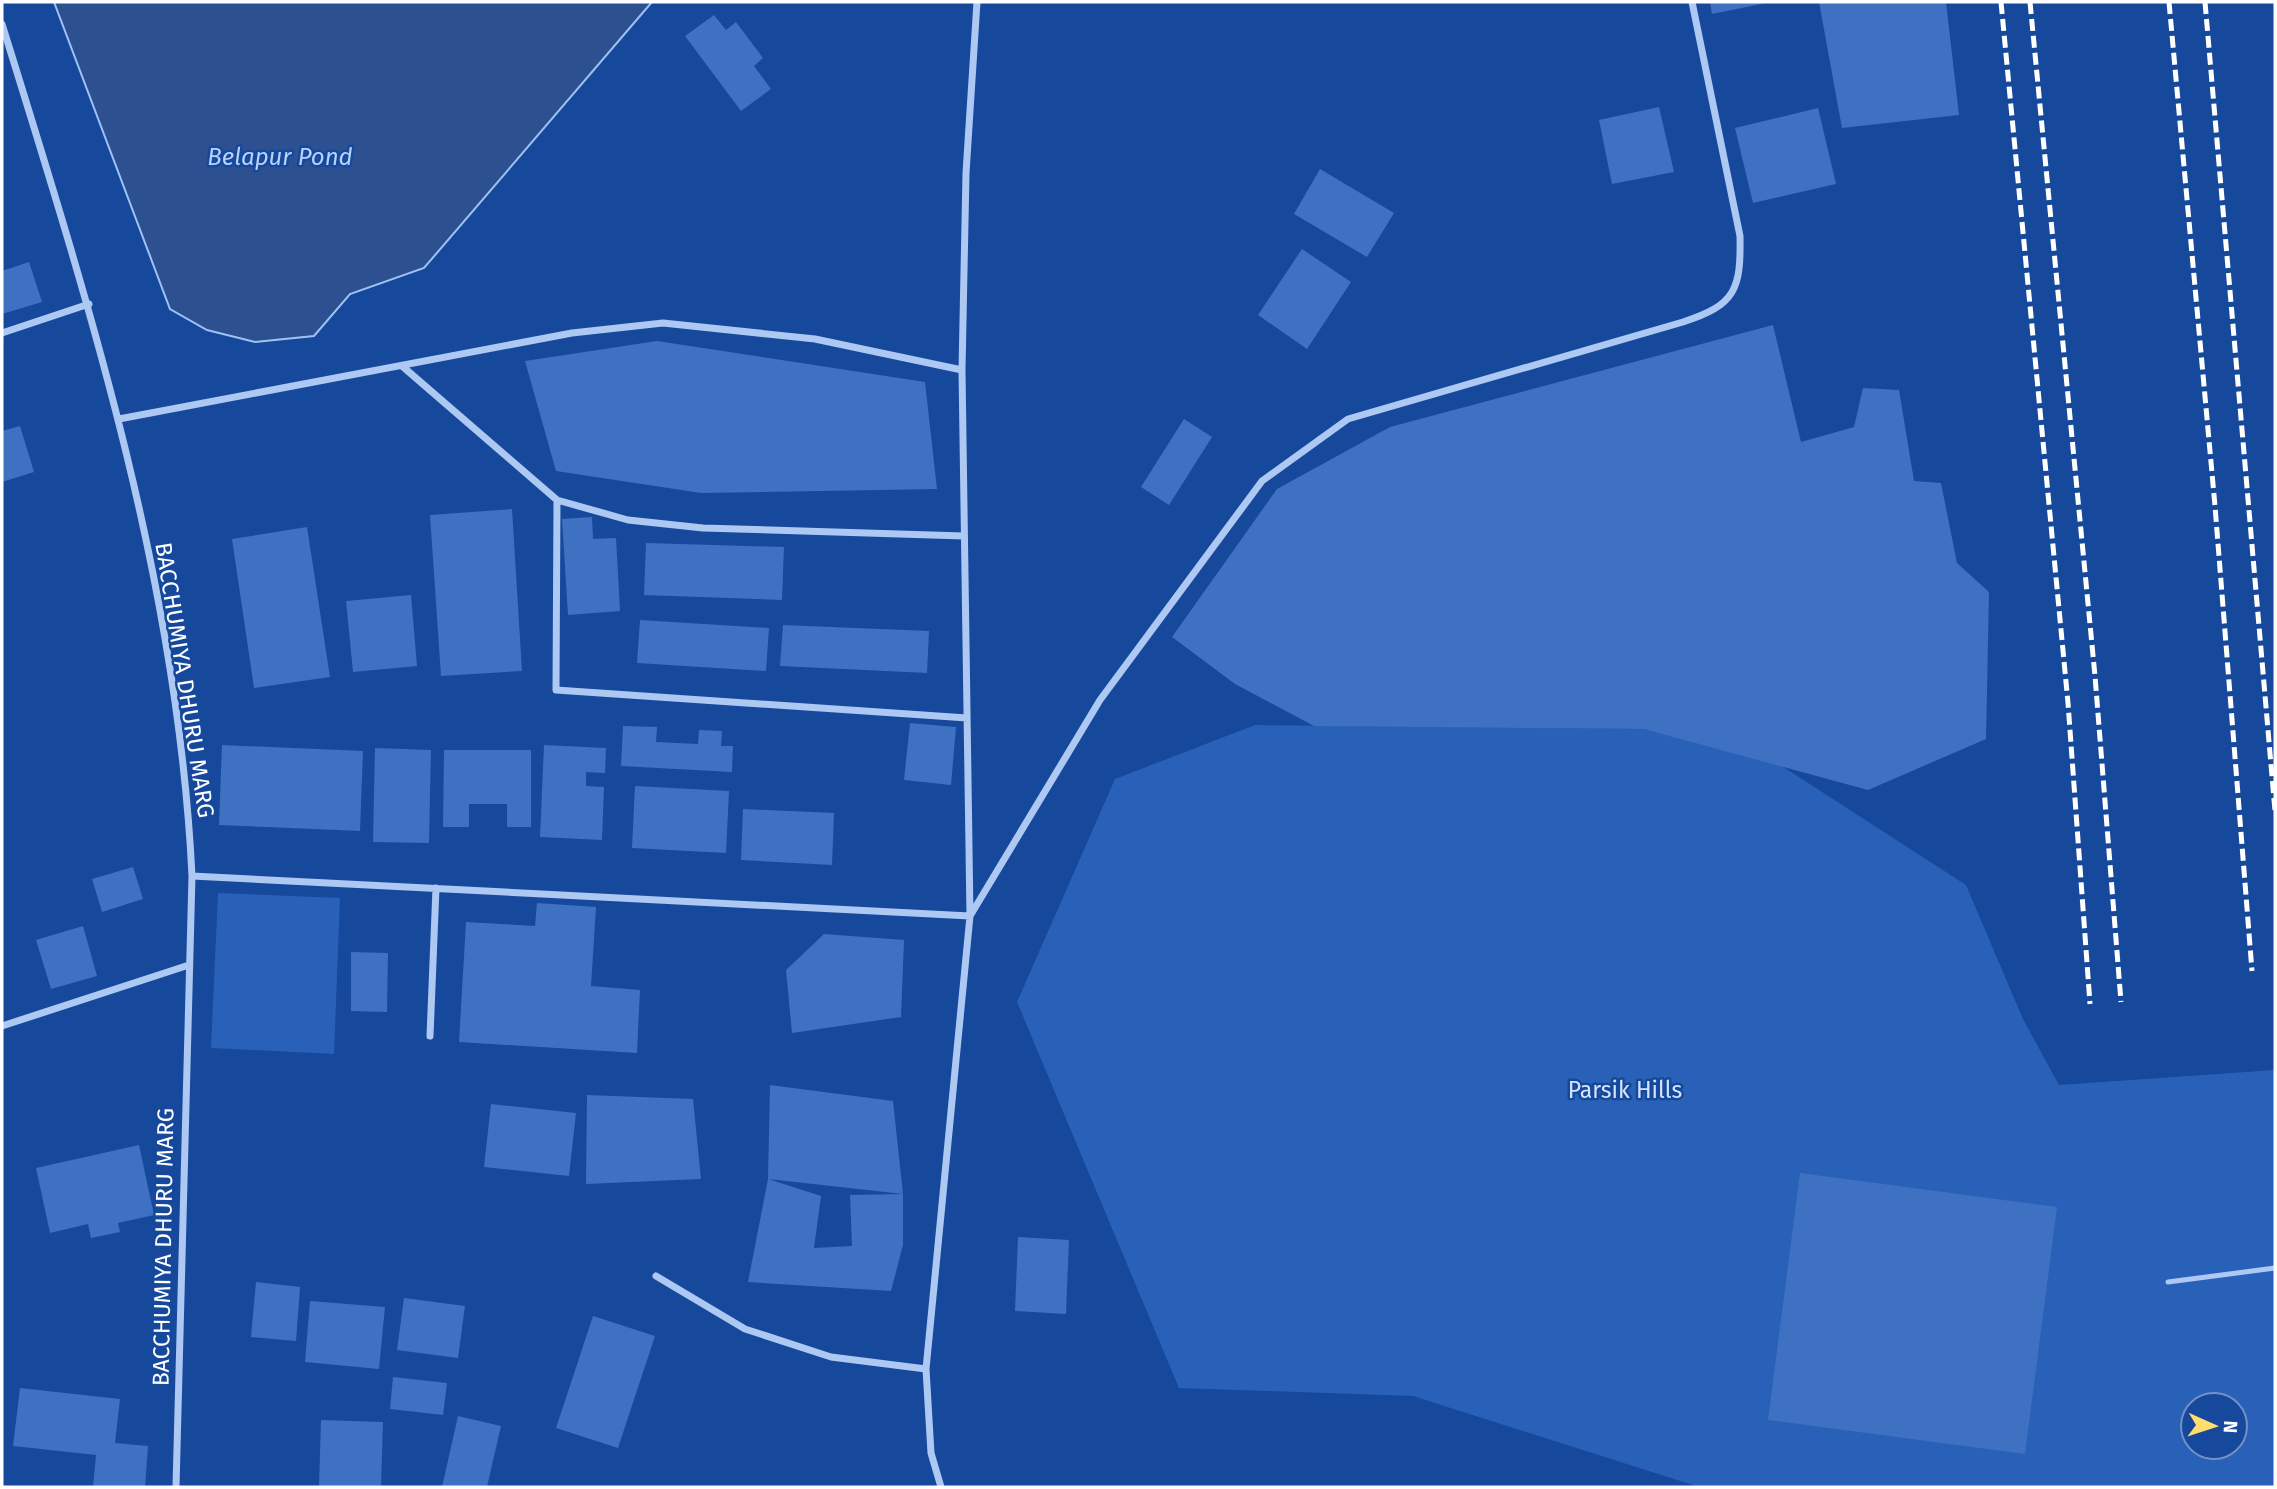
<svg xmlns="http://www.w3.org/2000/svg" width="2277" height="1489" viewBox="0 0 2277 1489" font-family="'Fira Sans',sans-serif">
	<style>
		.green { fill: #2961b9; fill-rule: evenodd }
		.water { fill: #2d5190; stroke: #9fc2f5; stroke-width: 2 }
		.building { fill: #3f71c2; fill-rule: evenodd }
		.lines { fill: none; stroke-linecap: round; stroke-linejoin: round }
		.lane { stroke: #acc8f3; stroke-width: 5 }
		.street { stroke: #acc8f3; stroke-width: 7 }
		.rail { stroke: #fff; stroke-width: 5; stroke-dasharray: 12 5; stroke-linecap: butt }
		.labels { text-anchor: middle; stroke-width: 5; stroke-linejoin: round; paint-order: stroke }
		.street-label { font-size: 23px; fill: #fff; stroke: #16489c }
		.park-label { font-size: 23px; fill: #d4e4fd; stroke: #16489c }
		.water-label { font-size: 24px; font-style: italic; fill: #b9d2f9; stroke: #16489c }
	</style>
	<rect width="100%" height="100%" fill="#16489c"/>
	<!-- green -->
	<path class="green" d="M1255,725L1644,729L1771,759L1966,885L2023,1019L2059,1085L2275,1070V1487H1699L1413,1396L1179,1388L1017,1002L1115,779ZM2193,1405H2235V1447H2193Z
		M218,893L340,898L334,1054L211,1048Z"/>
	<!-- water -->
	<path class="water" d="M54,2H652L424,268L350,294L314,336L255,342L207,330L170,309Z"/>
	<!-- building -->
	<path class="building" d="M1710,2H1766V3L1712,14Z
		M1819,2H1946L1959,115L1842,128Z
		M714,15L726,30L736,22L763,58L754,66L771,89L741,111L685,36Z
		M1659,107L1674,172L1612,184L1599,120Z
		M1818,108L1836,184L1753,203L1735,128Z
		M1320,169L1394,213L1367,257L1294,214Z
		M1302,249L1351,282L1307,349L1258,315Z
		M29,262L42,302L2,314V271Z
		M1773,325L1801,442L1854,427L1863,388L1899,390L1914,481L1941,483L1957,563L1989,592L1986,739L1868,790L1644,729L1314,726L1235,684L1172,637L1277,489L1390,427Z
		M657,341L925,382L937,489L701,493L556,471L525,361Z
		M1184,419L1212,437L1169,505L1141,487Z
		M20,426L34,472L2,482V431Z
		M512,509L522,671L441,676L430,515Z
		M592,517L593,539L616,538L620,611L568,615L562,519Z
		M307,527L330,677L254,688L232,539Z
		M646,543L784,547L782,600L644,595Z
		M411,595L417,666L353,672L346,601Z
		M640,620L769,628L766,671L637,663Z
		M783,625L929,631L927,673L780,666Z
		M910,723L956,727L951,785L904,780Z
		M623,726L657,727L656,742L698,744L699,730L722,731L721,746H733L732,772L621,766Z
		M222,745L363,751L360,831L219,825Z
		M544,745L606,748L605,773L586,772V786L604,787L602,840L540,837Z
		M375,748L431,750L429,843L373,842Z
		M444,750H531V827H507V804H469V827H443Z
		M635,786L729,791L726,853L632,848Z
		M743,809L834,813L832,865L741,860Z
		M133,867L143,899L102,912L92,879Z
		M537,903L596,907L591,986L640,990L637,1053L459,1042L466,922L535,926Z
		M83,926L97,976L51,989L36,940Z
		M824,934L904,940L901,1017L792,1033L786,970Z
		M351,952L388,953L387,1012L351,1011Z
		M770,1085L893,1101L903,1194V1245L891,1291L748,1282L768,1179ZM768,1179L903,1194L850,1195L852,1246L814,1248L821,1196Z
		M587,1095L693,1099L701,1179L586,1184Z
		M491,1104L576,1113L569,1176L484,1167Z
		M139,1145L154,1215L118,1223L120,1232L91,1238L88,1224L50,1233L36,1168Z
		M1800,1173L2057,1207L2025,1454L1768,1420Z
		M1018,1237L1069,1240L1066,1314L1015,1311Z
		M256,1282L300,1287L296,1341L251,1337Z
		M404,1298L465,1306L458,1358L397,1350Z
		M310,1301L385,1307L379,1369L305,1362Z
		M593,1316L655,1336L618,1448L556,1428Z
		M393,1377L447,1383L443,1415L390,1409Z
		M20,1388L120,1399L115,1443L148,1446L145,1487H93L96,1455L13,1446Z
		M458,1416L501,1426L487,1487H442Z
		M321,1420L383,1422L381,1487H319Z"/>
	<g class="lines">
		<!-- lane -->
		<path class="lane" d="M2168,1282L2275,1268"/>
		<!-- street -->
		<path class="street" d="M2,24C88,301 178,583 192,876L176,1487
			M2,333L89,304
			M402,366L557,500L628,520L703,528L964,536
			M119,419L572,333L663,323L815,339L962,370
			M557,500L556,690L967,718
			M192,876L970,916
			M970,916L1100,700L1262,481L1348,419L1683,322C1736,305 1741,289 1740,236L1692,2
			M2,1026L189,965
			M430,1036L436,888
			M656,1276L745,1329L831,1357L926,1369
			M941,1487L931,1453L926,1369L970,916L962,370L966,173L977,2"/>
		<!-- rail -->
		<path class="rail" d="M2001,2L2068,703L2090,1004
			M2030,2L2095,676L2121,1002
			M2169,2L2215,506L2252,971
			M2205,2L2275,811"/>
	</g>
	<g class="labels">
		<!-- street labels -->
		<g class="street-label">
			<text transform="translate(185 680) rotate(81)" y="8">BACCHUMIYA DHURU MARG</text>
			<text transform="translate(163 1247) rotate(-89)" y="8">BACCHUMIYA DHURU MARG</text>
		</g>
		<!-- park labels -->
		<g class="park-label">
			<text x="1625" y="1098">Parsik Hills</text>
		</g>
		<!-- water labels -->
		<g class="water-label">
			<text x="280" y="165">Belapur Pond</text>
		</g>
	</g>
	<!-- border -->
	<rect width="2277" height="1489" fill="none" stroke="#ffffff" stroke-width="7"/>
	<!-- north arrow -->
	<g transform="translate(2214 1426) rotate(93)"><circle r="33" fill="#16489c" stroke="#7391c4" stroke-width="2"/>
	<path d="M0-5L12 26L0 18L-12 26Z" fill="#ffde6e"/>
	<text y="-10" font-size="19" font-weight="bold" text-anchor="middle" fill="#ffffff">N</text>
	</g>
</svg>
